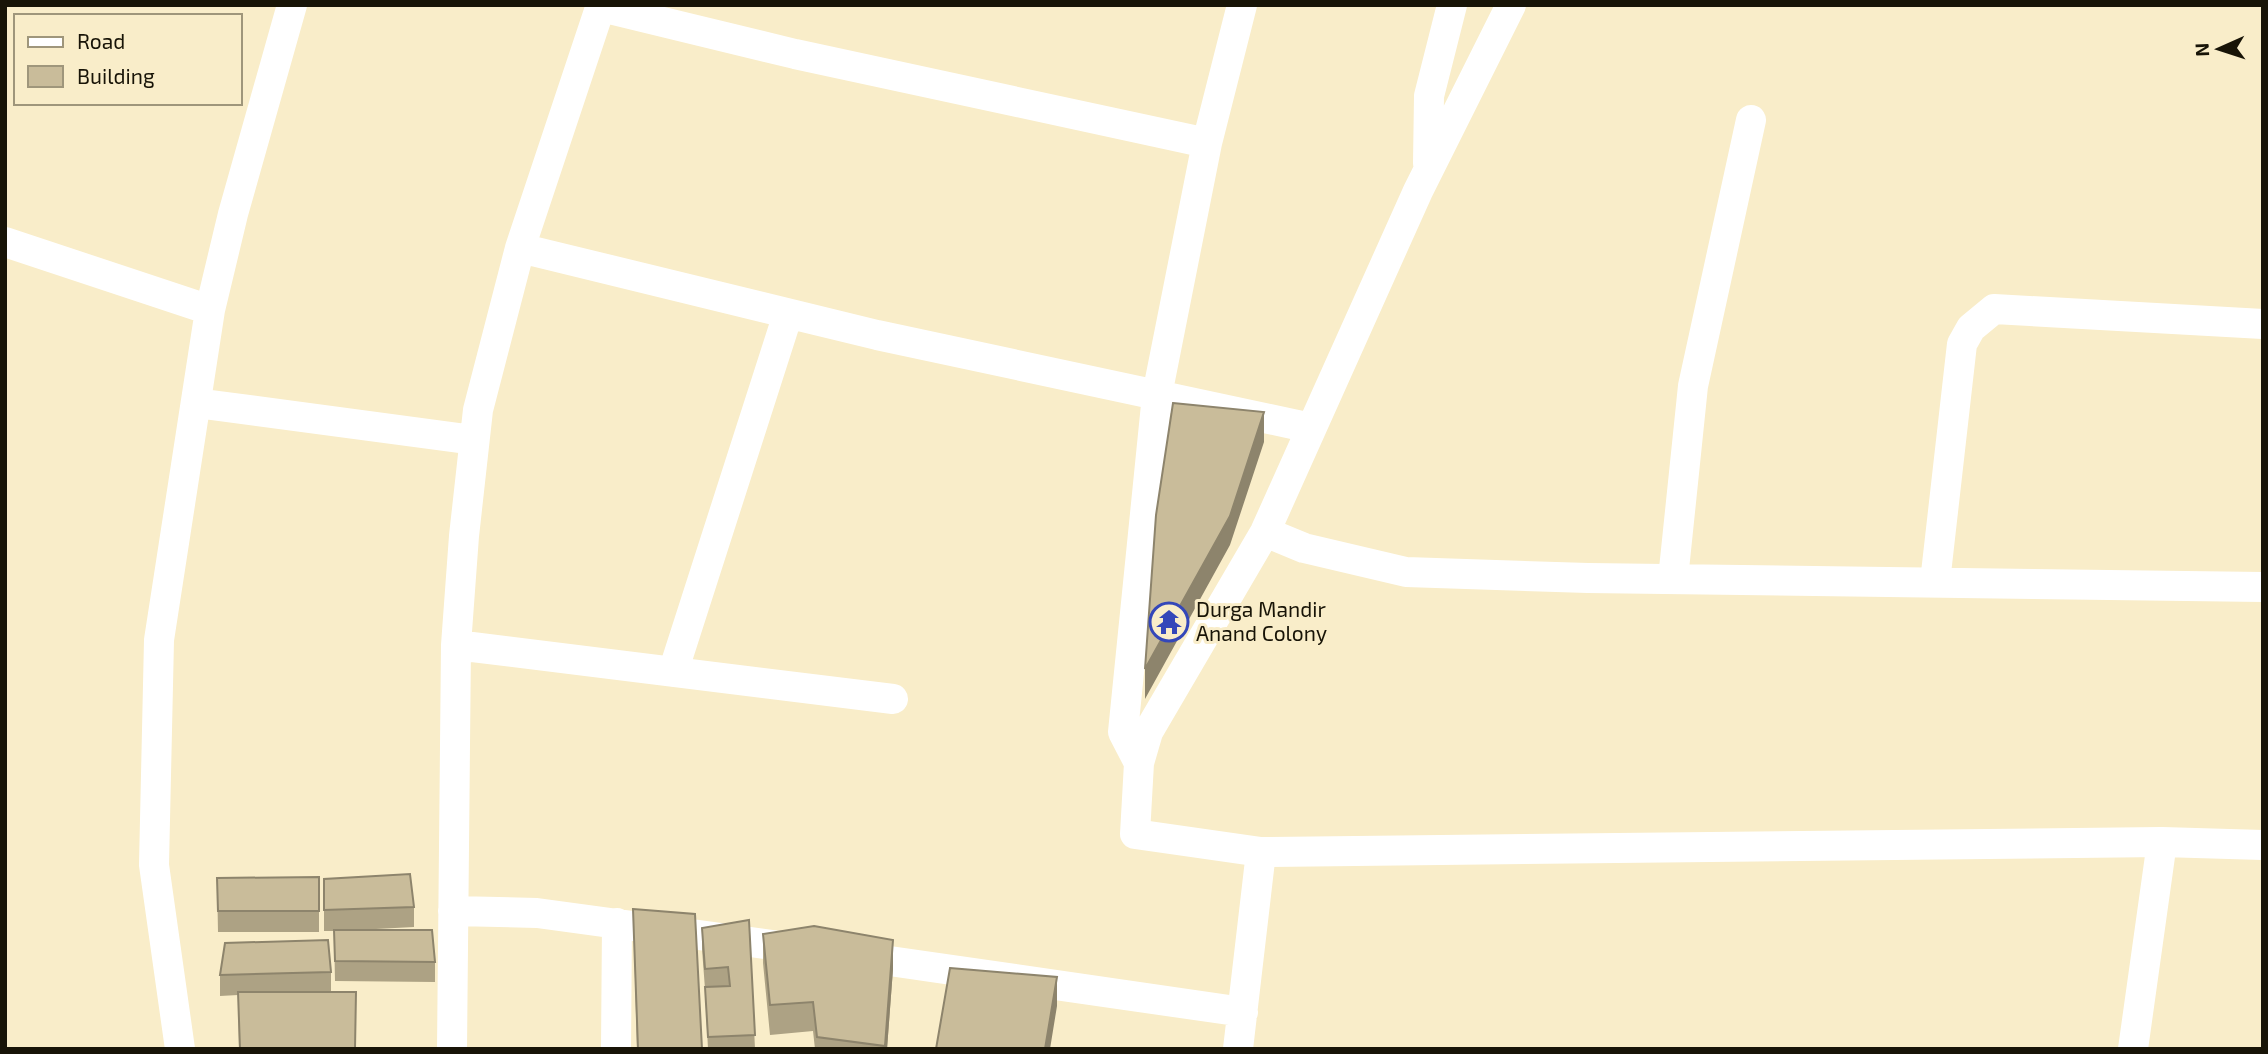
<svg xmlns="http://www.w3.org/2000/svg" width="2268" height="1054" viewBox="0 0 2268 1054" font-family="'Exo 2',sans-serif">
	<style>
		.lines { fill: none; stroke-linecap: round; stroke-linejoin: round }
		.minor { stroke: #fff; stroke-width: 30 }
		.wall { fill: #ada284 }
		.shaded-wall { fill: #8d846c }
		.building { fill: #c9bc9a; stroke: #8d846c; stroke-width: 2 }
		.labels { text-anchor: middle; stroke-width: 6; stroke-linejoin: round; paint-order: stroke }
		.poi-label { font-size: 21px; fill: #181407; stroke: #f9edc9; text-anchor: start }
	</style>
	<rect width="100%" height="100%" fill="#f9edc9"/>
	<g class="lines">
		<!-- minor -->
		<path class="minor" d="M1511,5L1418,191L1265,532L1148,732L1139,763L1135,834L1261,852L2162,842L2263,845
			M601,7L795,54L1207,143
			M1428,163L1429,96L1452,5
			M5,242L210,310
			M520,248L877,335L1311,428
			M196,403L474,440
			M1265,532L1304,548L1406,572L1588,578L2263,587
			M1673,579L1693,386L1751,120
			M1935,582L1962,344L1971,328L1994,309L2263,324
			M456,645L893,699
			M673,672L788,314
			M1139,763L1123,732L1157,395L1207,143L1242,5
			M453,911L537,913L802,949
			M855,956L1243,1012
			M180,1049L154,865L159,640L210,310L233,214L292,5
			M452,1049L456,645L464,536L478,410L520,248L601,5
			M616,1049L617,923
			M1238,1049L1261,852
			M2133,1049L2162,842"/>
	</g>
	<!-- wall -->
	<path class="wall" d="M319,877V932H218L217,878Z
		M324,879L414,907V927L357,930L435,962V982L335,981L334,931H324Z
		M633,909L702,1049H637Z
		M749,920L755,1049H708L705,989L702,949V928Z
		M763,934L893,969L887,1049H815L813,1031L770,1035L763,963Z
		M331,972V992L356,1049H239L238,995L220,996V975Z"/>
	<!-- shaded-wall -->
	<path class="shaded-wall" d="M1264,412V442L1230,545L1145,699V669Z
		M893,940V969L887,1049H885Z
		M1057,977V1006L1050,1049H1045Z"/>
	<!-- building -->
	<path class="building" d="M1173,403L1264,412L1230,516L1145,669L1156,515Z
		M410,874L414,907L324,910V879Z
		M319,877V911H218L217,878Z
		M633,909L695,914L702,1049H638Z
		M749,920L755,1035L708,1037L705,987L730,986L728,967L705,969L702,928Z
		M814,926L893,940L885,1046L817,1037L813,1002L770,1005L763,934Z
		M334,930H432L435,962L335,961Z
		M328,940L331,972L220,975L225,943Z
		M950,968L1057,977L1045,1049H936Z
		M238,992H356L355,1049H240Z"/>
	<!-- icons -->
	<defs>
		<symbol id="temple-ring" viewBox="-11 -11 22 22"><circle r="9.5" fill="#f9edc9" stroke="#3447b9" stroke-width="1.5"/><path d="M0-6L5-2H3V0L6.5 2.5H4V6H1.5V3h-3V6H-4V2.5H-6.5L-3 0V-2H-5Z" fill="#3447b9"/></symbol>
	</defs>
	<g fill-rule="evenodd">
		<use href="#temple-ring" x="1147" y="600" width="44" height="44"/>
	</g>
	<g class="labels">
		<!-- poi labels -->
		<g class="poi-label">
			<text x="1196" y="617">Durga Mandir<tspan x="1196" dy="24">Anand Colony</tspan></text>
		</g>
	</g>
	<!-- border -->
	<rect width="2268" height="1054" fill="none" stroke="#181407" stroke-width="14"/>
	<!-- legend -->
	<rect x="14" y="14" width="228" height="91" fill="#f9edc9" stroke="#9f967b" stroke-width="2"/>
	<rect x="28" y="37" width="35" height="10" fill="#ffffff" stroke="#9f967b" stroke-width="2"/>
	<text x="77" y="49" font-size="21" fill="#181407">Road</text>
	<rect x="28" y="66" width="35" height="21" fill="#c9bc9a" stroke="#9f967b" stroke-width="2"/>
	<text x="77" y="84" font-size="21" fill="#181407">Building</text>
	<!-- north arrow -->
	<g transform="translate(2219 49) rotate(267)" stroke="#f9edc9" stroke-width="5" paint-order="stroke">
	<path d="M0-5L12 26L0 18L-12 26Z" fill="#181407"/>
	<text y="-10" font-size="19" font-weight="bold" text-anchor="middle" fill="#181407">N</text>
	</g>
</svg>
